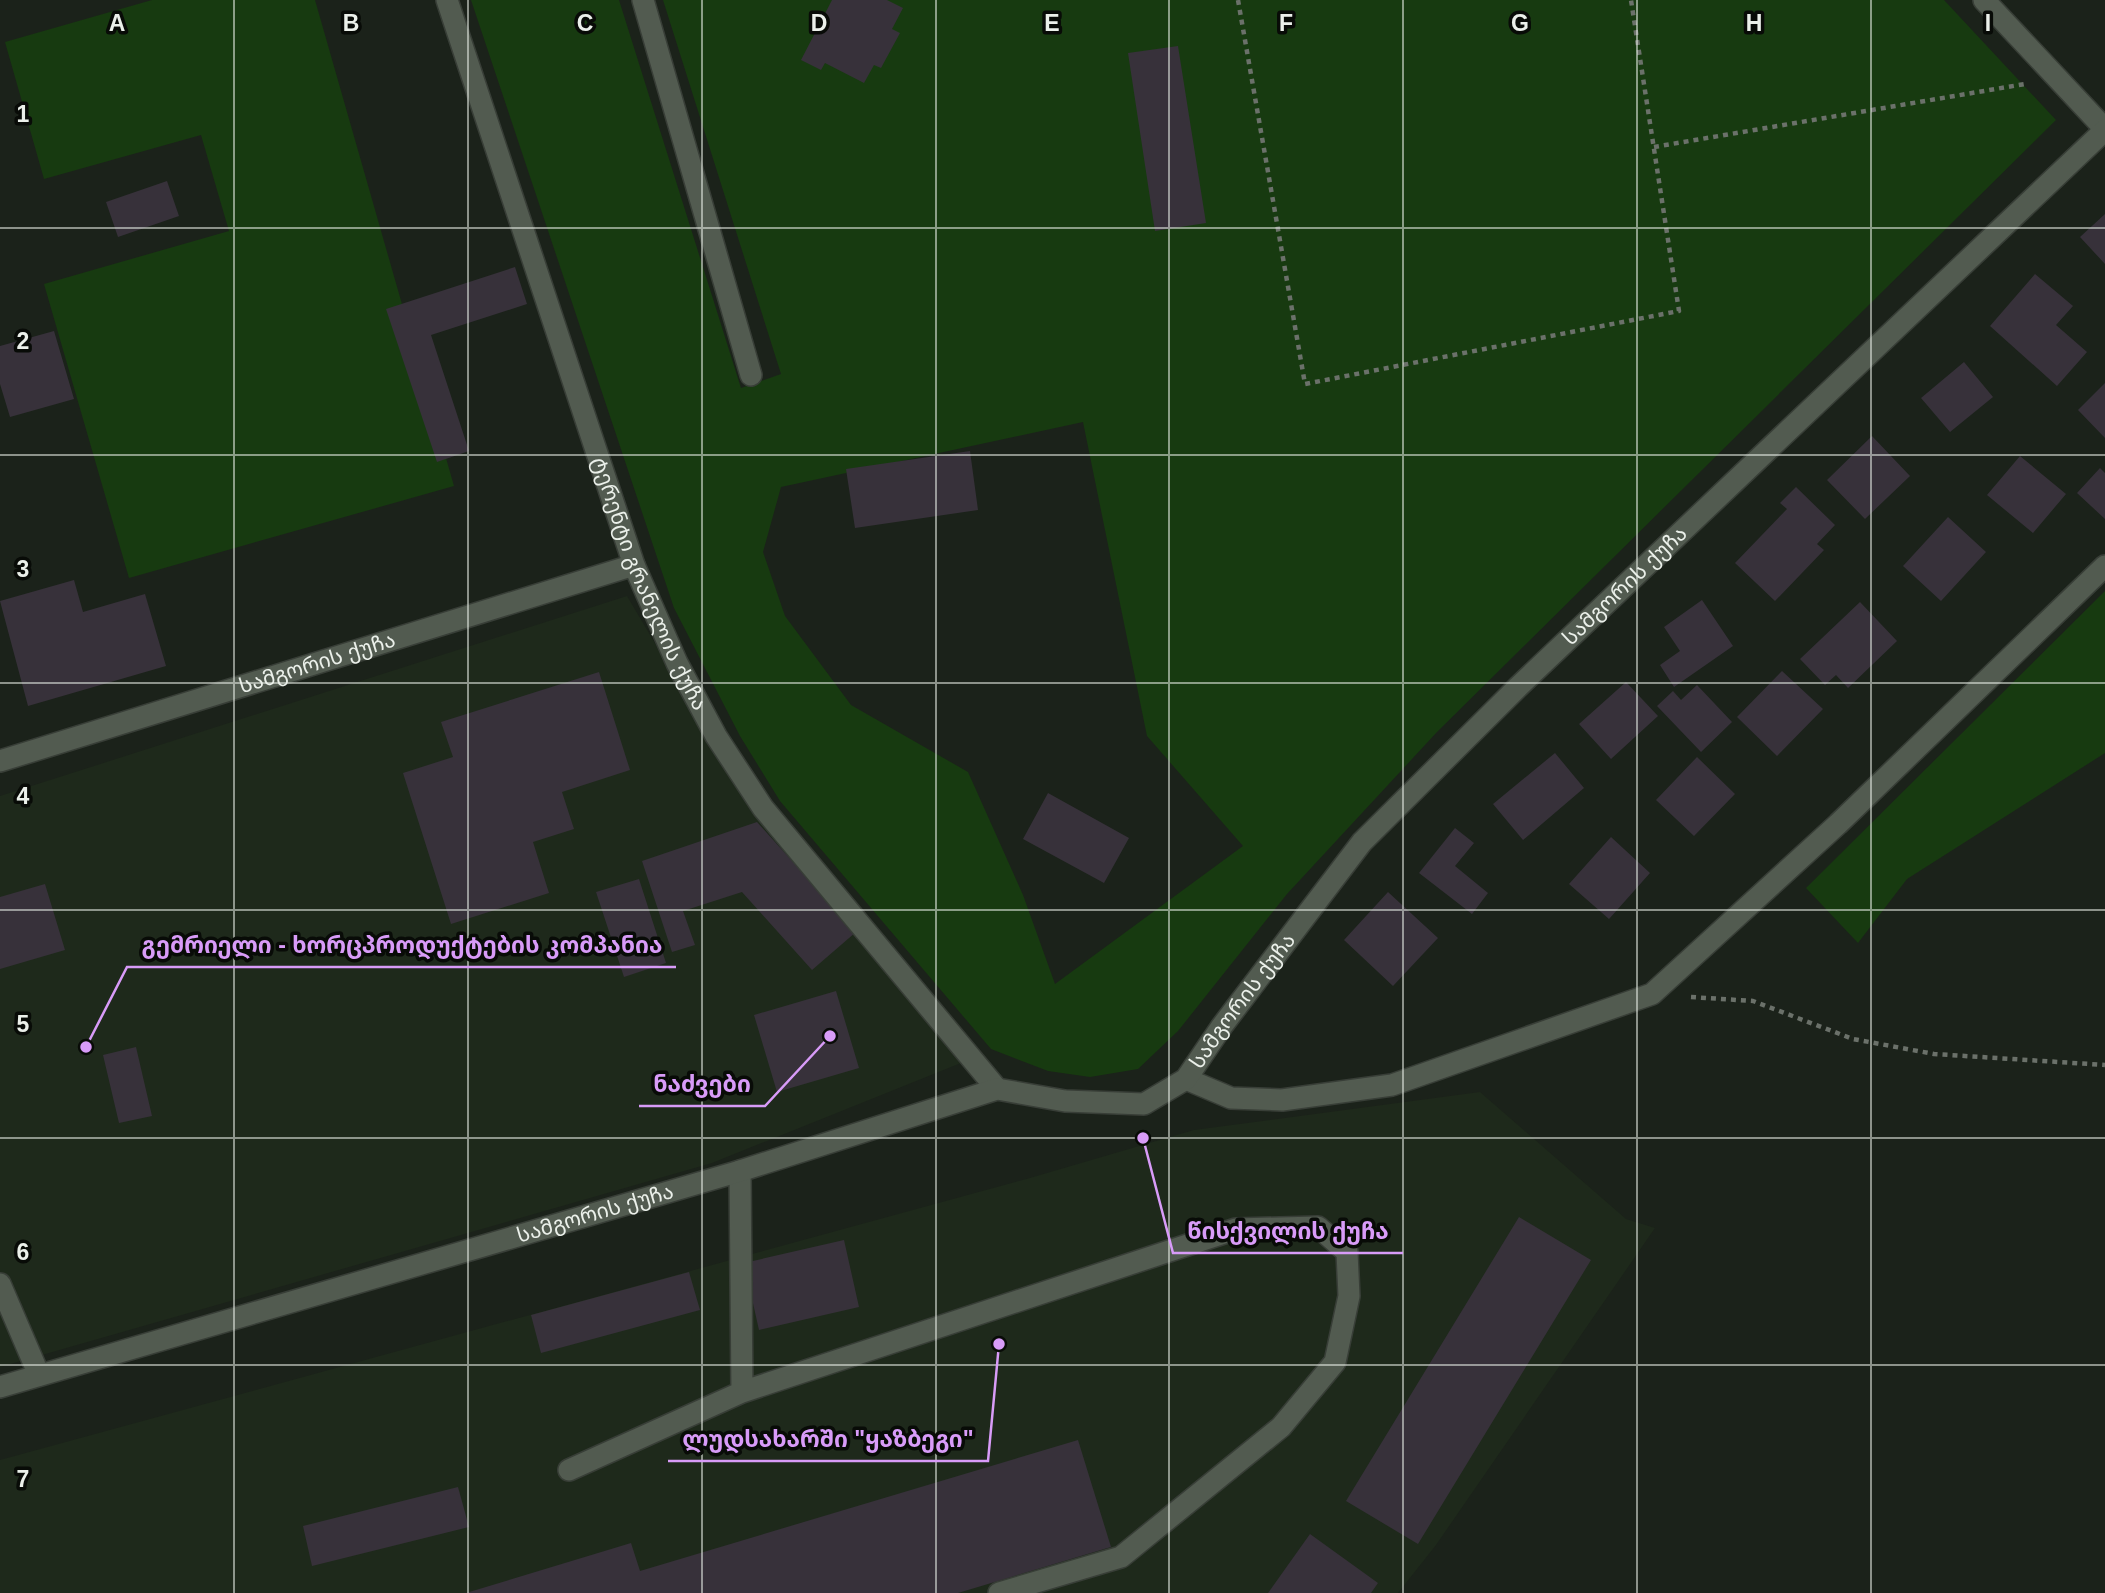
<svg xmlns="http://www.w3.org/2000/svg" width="2105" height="1593" viewBox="0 0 2105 1593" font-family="Helvetica,'Noto Sans Georgian',sans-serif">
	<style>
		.built { fill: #1e291b }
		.green { fill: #173a10; fill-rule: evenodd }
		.building { fill: #37313a }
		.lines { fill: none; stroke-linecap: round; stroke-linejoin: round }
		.lane-casing { stroke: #383e37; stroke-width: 24 }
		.street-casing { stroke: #383e37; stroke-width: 24 }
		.secondary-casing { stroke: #383e37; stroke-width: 24 }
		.path { stroke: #6b716a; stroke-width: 4.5; stroke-dasharray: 5 5; stroke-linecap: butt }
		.lane { stroke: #525b50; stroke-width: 21 }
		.street { stroke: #525b50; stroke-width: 21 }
		.secondary { stroke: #525b50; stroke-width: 21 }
		.grid { fill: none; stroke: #ebf0ea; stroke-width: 2; stroke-opacity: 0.55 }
		.labels { text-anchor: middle; stroke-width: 7; stroke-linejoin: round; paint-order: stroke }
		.street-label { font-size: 21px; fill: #ebf0ea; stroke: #080b07 }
		.grid-label { font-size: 23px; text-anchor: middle; font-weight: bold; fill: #ebf0ea; stroke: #080b07; stroke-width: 7; stroke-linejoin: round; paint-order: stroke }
		.leader { fill: none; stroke: #d89bf8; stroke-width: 2.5 }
		.callout-dot { fill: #d89bf8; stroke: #080b07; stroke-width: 2.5 }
		.callout-label { font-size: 23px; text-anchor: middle; font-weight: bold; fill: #d89bf8; stroke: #080b07; stroke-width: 7; stroke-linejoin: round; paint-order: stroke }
	</style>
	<rect width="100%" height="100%" fill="#1b221a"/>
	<!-- built -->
	<path class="built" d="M627,596L750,804L966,1061L712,1163L0,1367V796Z
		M1480,1092L1626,1219L1655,1228L1436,1545L1398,1593H0V1460L1030,1178L1194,1130Z"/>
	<!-- green -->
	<path class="green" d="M152,0H315L454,486L129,578L44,284L229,231L201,135L44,179L5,42Z
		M471,0H619L741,388L781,374L663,0H1944L2056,120L1437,732L1287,894L1178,1031L1138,1069L1090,1077L1048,1071L991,1049L780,801L740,736L674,608ZM1083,422L1147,736L1243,846L1055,984L1023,895L968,772L851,705L785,616L763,552L781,487Z
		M2105,591V753L1907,879L1858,943L1806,888Z"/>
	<!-- building -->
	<path class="building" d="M832,0H887L903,8L892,29L900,33L881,68L874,65L864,83L825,63L821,70L801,60Z
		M1178,46L1206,223L1155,231L1128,53Z
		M167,181L179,216L118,237L106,202Z
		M2105,214V264L2080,237Z
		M515,267L527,304L431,335L469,451L437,462L386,309Z
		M2035,274L2073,306L2056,325L2087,352L2057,386L1990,326Z
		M54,331L74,399L10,417L0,384V346Z
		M1964,362L1993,397L1950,432L1921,398Z
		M2105,383V438L2078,410Z
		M1872,436L1910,476L1865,519L1827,480Z
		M970,451L978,510L855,528L846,469Z
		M2020,456L2066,494L2033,533L1987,495Z
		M2100,468L2105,473V519L2077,493Z
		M1796,487L1835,525L1817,544L1824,550L1775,601L1735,563L1787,509L1780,503Z
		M1948,517L1986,552L1941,601L1903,566Z
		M74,580L83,612L145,594L166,666L28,706L0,601Z
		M1702,600L1733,646L1674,687L1660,665L1680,651L1664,627Z
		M1860,602L1897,641L1848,688L1836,675L1825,685L1800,659Z
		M1782,671L1823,709L1777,756L1737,717Z
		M599,672L630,770L562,792L574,829L533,842L549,893L451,924L403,773L453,757L441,722Z
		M1626,682L1658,716L1611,759L1579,724Z
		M1697,685L1732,722L1701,752L1657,706L1673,691L1681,700Z
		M1555,753L1584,788L1523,840L1493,804Z
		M1697,757L1735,794L1694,836L1656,800Z
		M1048,793L1129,838L1104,883L1023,839Z
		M757,822L856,932L812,970L742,892L683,911L695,945L672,952L642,861Z
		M1455,828L1474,843L1455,866L1488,893L1472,914L1419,873Z
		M1611,837L1650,873L1609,919L1569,884Z
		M639,879L666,963L624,977L596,892Z
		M45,884L65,950L0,969V897Z
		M1388,892L1438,938L1393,986L1344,940Z
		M836,991L859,1068L777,1092L754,1015Z
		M136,1047L152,1116L119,1123L103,1055Z
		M1519,1217L1591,1260L1418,1544L1346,1501Z
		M844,1240L859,1307L759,1330L744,1263Z
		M689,1272L700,1310L541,1353L531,1315Z
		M1078,1440L1111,1547L958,1593H466L631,1543L640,1571Z
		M458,1487L469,1527L312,1566L303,1526Z
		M1310,1534L1378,1583L1371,1593H1268Z"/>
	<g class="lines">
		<defs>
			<path id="lane" d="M643,0L751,375
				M740,1171L742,1392L1236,1229L1318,1227L1347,1252L1349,1296L1335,1362L1281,1427L1121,1557L999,1593
				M0,1284L39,1375
				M569,1470L742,1392"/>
			<g id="street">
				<path id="s1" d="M447,0L634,565L677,663L716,736L763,808L997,1089"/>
				<path id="s2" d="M0,761L634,565"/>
				<path d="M1186,1079L1231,1098L1282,1100L1392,1085L1652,994L1838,824L2105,566"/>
			</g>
			<g id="secondary">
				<path d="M1984,0L2105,129"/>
				<path id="s3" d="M0,1387L740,1171L997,1089L1065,1101L1144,1104L1186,1079L1222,1026L1362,842L1518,687L2105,130"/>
			</g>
		</defs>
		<!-- lane casing -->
		<use href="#lane" class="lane-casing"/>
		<!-- street casing -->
		<use href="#street" class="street-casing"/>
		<!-- secondary casing -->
		<use href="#secondary" class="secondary-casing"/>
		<!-- path -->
		<path class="path" d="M1238,0L1305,384L1679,311L1631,0
			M1654,147L2025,84
			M1691,997L1753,1001L1853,1039L1934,1054L2105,1065"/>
		<!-- lane -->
		<use href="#lane" class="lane"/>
		<!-- street -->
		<use href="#street" class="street"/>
		<!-- secondary -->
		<use href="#secondary" class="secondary"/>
	</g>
	<!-- grid -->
	<path class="grid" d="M234,0V1593M468,0V1593M702,0V1593M936,0V1593M1169,0V1593M1403,0V1593M1637,0V1593M1871,0V1593M0,228H2105M0,455H2105M0,683H2105M0,910H2105M0,1138H2105M0,1365H2105"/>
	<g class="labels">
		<!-- street labels -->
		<g class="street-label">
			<text dy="7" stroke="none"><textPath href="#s1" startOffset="618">ტერენტი გრანელის ქუჩა</textPath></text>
			<text dy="7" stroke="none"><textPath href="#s3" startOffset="1900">სამგორის ქუჩა</textPath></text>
			<text dy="7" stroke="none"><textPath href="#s2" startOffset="332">სამგორის ქუჩა</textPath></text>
			<text dy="7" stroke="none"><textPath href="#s3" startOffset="1334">სამგორის ქუჩა</textPath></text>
			<text dy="7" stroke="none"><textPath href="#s3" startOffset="620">სამგორის ქუჩა</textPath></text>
		</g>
	</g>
	<g class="grid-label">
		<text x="117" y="31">A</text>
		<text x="351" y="31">B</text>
		<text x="585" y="31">C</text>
		<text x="819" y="31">D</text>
		<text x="1052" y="31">E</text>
		<text x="1286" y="31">F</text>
		<text x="1520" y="31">G</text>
		<text x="1754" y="31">H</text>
		<text x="1988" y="31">I</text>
		<text x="23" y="122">1</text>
		<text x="23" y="349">2</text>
		<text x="23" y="577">3</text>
		<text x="23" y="804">4</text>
		<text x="23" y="1032">5</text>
		<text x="23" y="1260">6</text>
		<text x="23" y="1487">7</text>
	</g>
	<!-- callouts -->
	<path class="leader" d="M86 1047L127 967H676M830 1036L765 1106H639M1143 1138L1173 1253H1403M999 1344L988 1461H668"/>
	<g class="callout-dot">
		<circle cx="86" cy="1047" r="7"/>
		<circle cx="830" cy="1036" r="7"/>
		<circle cx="1143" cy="1138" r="7"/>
		<circle cx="999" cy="1344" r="7"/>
	</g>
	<g class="callout-label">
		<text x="402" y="953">გემრიელი - ხორცპროდუქტების კომპანია</text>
		<text x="702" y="1092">ნაძვები</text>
		<text x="1288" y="1239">წისქვილის ქუჩა</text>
		<text x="828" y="1447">ლუდსახარში "ყაზბეგი"</text>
	</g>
</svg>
